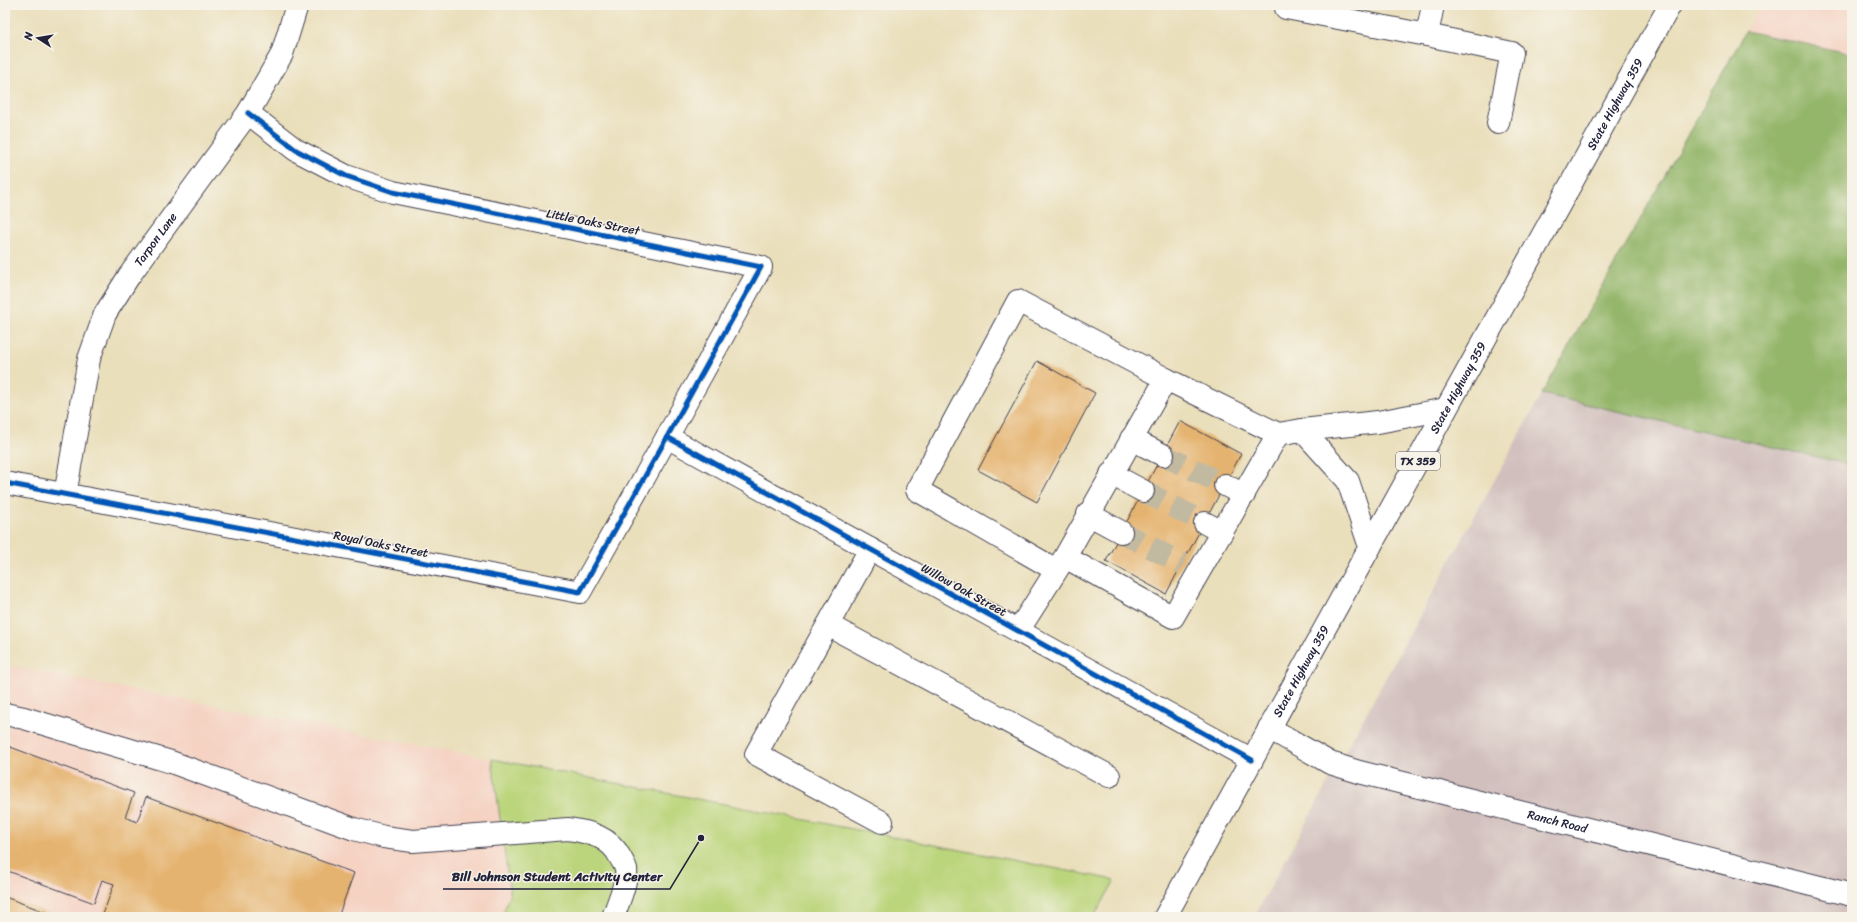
<svg xmlns="http://www.w3.org/2000/svg" width="1857" height="922" viewBox="0 0 1857 922" font-family="Sriracha,sans-serif">
	<style>
		.built { fill: #f5d2c2 }
		.industrial { fill: #d1bfbd }
		.green { fill: #bbd57b; stroke: #6e7c5b }
		.forest { fill: #94b66b; stroke: #5b6c53 }
		.building { fill: #e5b370 }
		.lines { fill: none; stroke-linecap: round; stroke-linejoin: round }
		.minor-tunnel { stroke: #c2b9a1; stroke-width: 22; stroke-dasharray: 22 11; stroke-linecap: butt }
		.minor-casing { stroke: #403e4e; stroke-width: 24 }
		.major-casing { stroke: #403e4e; stroke-width: 24 }
		.minor { stroke: #fff; stroke-width: 22 }
		.major { stroke: #fff; stroke-width: 22 }
		.cycleway-casing { stroke: #f7f3e8; stroke-width: 8 }
		.cycleway { stroke: #0057b8; stroke-width: 5 }
		.labels { text-anchor: middle; stroke-width: 3; stroke-linejoin: round; paint-order: stroke }
		.shield { fill: #f7f3e8; stroke: #62616f; stroke-width: 1 }
		.shield-label { font-size: 11px; font-weight: bold; fill: #22223b }
		.street-label { font-size: 12px; fill: #22223b; stroke: #f7f3e8 }
		.leader { fill: none; stroke: #22223b; stroke-width: 1.5 }
		.callout-dot { fill: #22223b; stroke: #f7f3e8; stroke-width: 1.5 }
		.callout-label { font-size: 13px; text-anchor: middle; font-weight: bold; fill: #22223b; stroke: #f7f3e8; stroke-width: 3; stroke-linejoin: round; paint-order: stroke }
	</style>
	<rect width="100%" height="100%" fill="#f7f3e8"/>
	<filter id="ink" filterUnits="userSpaceOnUse"><feTurbulence type="fractalNoise" baseFrequency=".025" numOctaves="2"/><feDisplacementMap in="SourceGraphic" scale="8" xChannelSelector="R" yChannelSelector="G"/><feConvolveMatrix kernelMatrix="1 2 1 2 8 2 1 2 1" color-interpolation-filters="sRGB"/></filter>
	<filter id="wash" filterUnits="userSpaceOnUse"><feTurbulence type="fractalNoise" baseFrequency=".012" numOctaves="4" result="noise"/><feDisplacementMap in="SourceGraphic" scale="16" xChannelSelector="R" yChannelSelector="G"/><feGaussianBlur stdDeviation="0.9" result="paint"/><feColorMatrix in="noise" values="0 0 0 0 0 0 0 0 0 0 0 0 0 0 0 0 0 1.4 0 .05"/><feComposite in="paint" operator="in"/></filter>
	<g filter="url(#wash)">
		<rect width="100%" height="100%" fill="#eadfbb"/>
		<!-- built -->
		<path class="built" d="M1760,5H1852V54L1746,31Z
			M5,665L492,759L510,893L502,917H5Z"/>
		<!-- industrial -->
		<path class="industrial" d="M1542,394L1852,465V917H1254Z"/>
		<!-- green -->
		<path class="green" d="M492,759L1115,880L1094,917H502L510,893Z"/>
		<!-- forest -->
		<path class="forest" d="M1746,31L1852,54V465L1542,394Z"/>
		<g id="blocks">
			<!-- building -->
			<path class="building" d="M1037,361L1095,393L1037,502L978,470Z
				M1180,421L1241,454L1166,594L1106,561Z
				M5,745L134,793L125,817L137,822L146,797L354,873L338,917H102L114,884L102,880L94,903L5,870Z
				M5,897L59,917H5Z"/>
		</g>
	</g>
	<g filter="url(#ink)">
		<use href="#blocks" fill-opacity="0" stroke="#403e4e" stroke-width="1"/>
		<g class="lines">
			<!-- minor-tunnel -->
			<path class="minor-tunnel" d="M1163,455L1225,485
				M1143,491L1205,523
				M1121,532L1183,564"/>
			<defs>
				<g id="minor">
					<path d="M1433,5L1427,35L1512,53L1498,123"/>
					<path d="M1286,8L1427,35"/>
					<path d="M1302,430L1348,481L1370,547"/>
					<path d="M1278,434L1302,430L1378,422L1446,409"/>
					<path d="M667,437L1252,760"/>
					<path d="M1131,439L1163,455"/>
					<path d="M1111,474L1143,491"/>
					<path d="M5,483L580,592L667,437L761,267L393,192L346,176L296,150L248,113"/>
					<path d="M1225,485L1244,495"/>
					<path id="s1" d="M65,495L89,359L105,314L129,276L248,113L282,54L297,5"/>
					<path d="M1088,514L1121,532"/>
					<path d="M1205,523L1222,532"/>
					<path d="M870,549L756,754L882,822"/>
					<path d="M1056,570L917,490L1018,301L1166,379"/>
					<path d="M828,625L1109,776"/>
					<path d="M1018,631L1065,557L1166,379L1278,434L1173,617L1065,557"/>
					<path d="M5,714L24,718L171,762L354,829L384,837L413,841L568,829C590,832 610,837 620,857C622,861 625,865 626,869C628,880 617,906 613,917"/>
					<path id="s2" d="M1269,728L1330,763L1359,772L1852,895"/>
				</g>
				<g id="major">
					<path id="s3" d="M1165,917L1670,5"/>
				</g>
			</defs>
			<!-- minor casing -->
			<use href="#minor" class="minor-casing"/>
			<!-- major casing -->
			<use href="#major" class="major-casing"/>
			<!-- minor -->
			<use href="#minor" class="minor"/>
			<!-- major -->
			<use href="#major" class="major"/>
			<defs>
				<path id="cycleway" d="M667,437L1252,760
					M5,483L580,592L667,437L761,267L393,192L346,176L296,150L248,113"/>
			</defs>
			<!-- cycleway casing -->
			<use href="#cycleway" class="cycleway-casing"/>
			<!-- cycleway -->
			<use href="#cycleway" class="cycleway"/>
		</g>
	</g>
	<g class="labels">
		<!-- shield labels -->
		<rect class="shield" x="1396" y="452" width="44" height="18" rx="3"/>
		<g class="shield-label">
			<text x="1418" y="465">TX 359</text>
		</g>
		<!-- street labels -->
		<g class="street-label">
			<text dy="4" stroke="none"><textPath href="#s3" startOffset="929">State Highway 359</textPath></text>
			<text transform="translate(593 222) rotate(11)" y="4">Little Oaks Street</text>
			<text dy="4" stroke="none"><textPath href="#s1" startOffset="276">Tarpon Lane</textPath></text>
			<text dy="4" stroke="none"><textPath href="#s3" startOffset="605">State Highway 359</textPath></text>
			<text transform="translate(381 544) rotate(11)" y="4">Royal Oaks Street</text>
			<text transform="translate(964 590) rotate(29)" y="4">Willow Oak Street</text>
			<text dy="4" stroke="none"><textPath href="#s3" startOffset="281">State Highway 359</textPath></text>
			<text dy="4" stroke="none"><textPath href="#s2" startOffset="305">Ranch Road</textPath></text>
		</g>
	</g>
	<!-- callouts -->
	<path class="leader" d="M701 838L670 889H443"/>
	<circle class="callout-dot" cx="701" cy="838" r="4"/>
	<g class="callout-label">
		<text x="557" y="881">Bill Johnson Student Activity Center</text>
	</g>
	<!-- margin -->
	<rect width="1857" height="922" fill="none" stroke="#f7f3e8" stroke-width="20"/>
	<!-- north arrow -->
	<g transform="translate(38 38) rotate(282)" stroke="#f7f3e8" stroke-width="3" paint-order="stroke">
	<path d="M0-3L7 15L0 10L-7 15Z" fill="#22223b"/>
	<text y="-6" font-size="11" font-weight="bold" text-anchor="middle" fill="#22223b">N</text>
	</g>
</svg>
